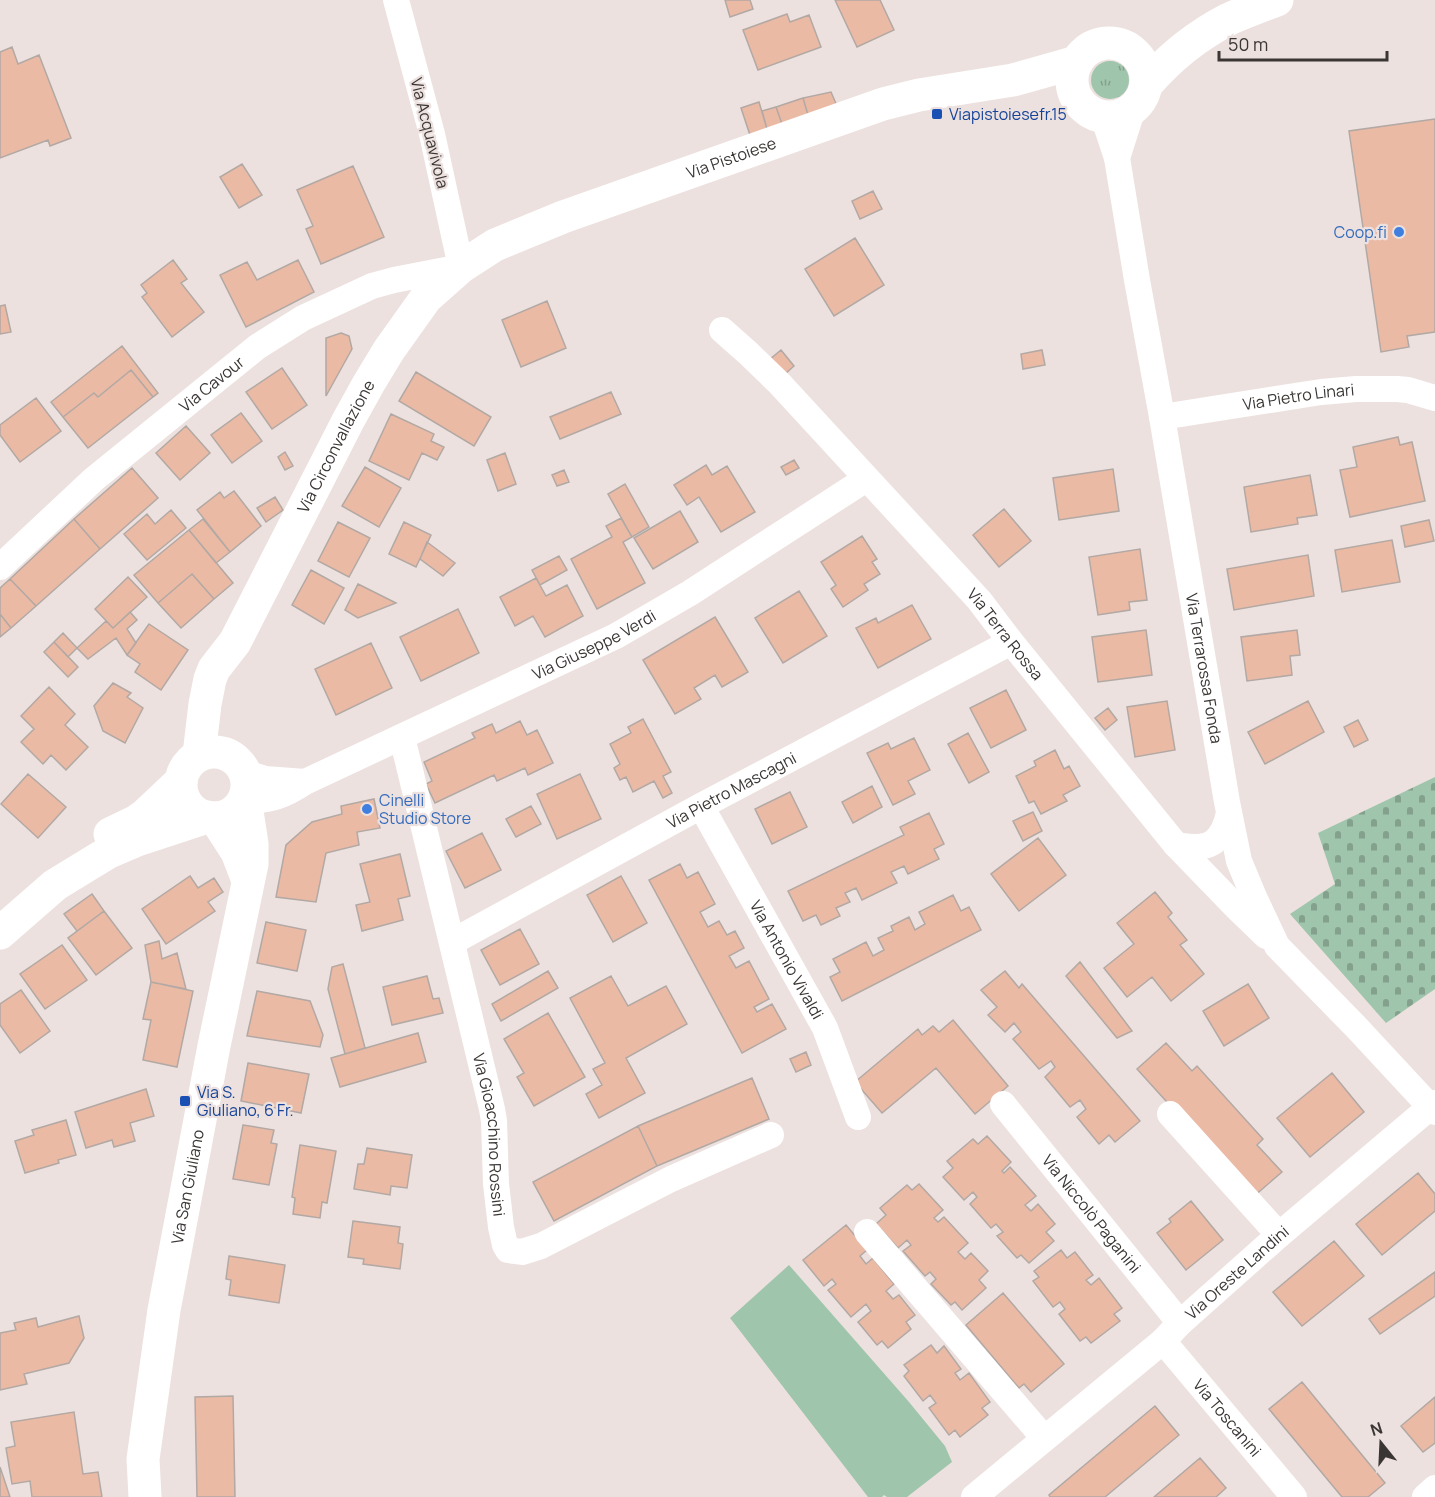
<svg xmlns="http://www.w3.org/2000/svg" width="1435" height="1497" viewBox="0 0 1435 1497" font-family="Manrope,sans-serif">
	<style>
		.grass { fill: url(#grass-tufts) }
		.cemetery { fill: url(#cemetery-stones) }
		.green { fill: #9fc5ac }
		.building { fill: #ebbaa5; stroke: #b2a8a4; stroke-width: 1.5 }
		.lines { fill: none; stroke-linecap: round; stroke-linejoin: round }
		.street { stroke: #fff; stroke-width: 26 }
		.secondary { stroke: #fff; stroke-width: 33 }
		.primary { stroke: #fff; stroke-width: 33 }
		.transit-dot { fill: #1a4fb4; stroke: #ece1de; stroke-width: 2 }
		.shop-dot { fill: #3f7fe0; stroke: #ece1de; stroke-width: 2 }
		.labels { text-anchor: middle; stroke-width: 4.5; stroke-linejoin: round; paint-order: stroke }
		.transit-label { font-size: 16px; fill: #164399; stroke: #ece1de; text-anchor: start }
		.street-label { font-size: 16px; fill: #3a3634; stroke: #ece1de }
		.shop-label { font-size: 16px; fill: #366cbe; stroke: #ece1de; text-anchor: end }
	</style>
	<defs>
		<pattern id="grass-tufts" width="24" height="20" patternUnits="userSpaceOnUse" patternTransform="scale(1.5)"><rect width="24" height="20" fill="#9fc5ac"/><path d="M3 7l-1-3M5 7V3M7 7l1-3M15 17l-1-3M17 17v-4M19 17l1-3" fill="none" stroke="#83a18d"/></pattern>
		<pattern id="cemetery-stones" width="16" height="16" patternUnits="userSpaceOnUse" patternTransform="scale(1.5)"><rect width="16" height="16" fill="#9fc5ac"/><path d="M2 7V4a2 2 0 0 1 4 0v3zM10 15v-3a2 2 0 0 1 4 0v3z" fill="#83a18d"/></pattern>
	</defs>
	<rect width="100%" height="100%" fill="#ece1de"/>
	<!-- grass -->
	<path class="grass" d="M1091 80a19 19 0 1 1 38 0a19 19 0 1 1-38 0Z"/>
	<!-- cemetery -->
	<path class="cemetery" d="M1435,777V989L1386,1023L1290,914L1335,884L1318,833Z"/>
	<!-- green -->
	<path class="green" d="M789,1265L909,1402L945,1446L952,1462L907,1497H887L884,1495L882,1497H868L730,1318Z"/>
	<!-- building -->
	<path class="building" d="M725,0H750L753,9L730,17Z
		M835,0H880L894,30L857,47Z
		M787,14L790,22L809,15L821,47L758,70L743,30Z
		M12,47L18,64L39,55L71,138L50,146L48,140L0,158V52Z
		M831,92L837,106L808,115L803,98Z
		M803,98L808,115L782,124L776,107Z
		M759,102L767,129L750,135L741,108Z
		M776,107L782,124L767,129L762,111Z
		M1435,119V332L1407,336L1409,347L1381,352L1349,131Z
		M242,164L262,195L239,208L220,177Z
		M353,166L384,237L321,264L306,229L313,226L297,190Z
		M873,191L882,209L860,219L852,201Z
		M855,238L884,285L834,316L805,269Z
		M173,260L187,279L181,283L204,312L172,337L142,297L147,293L141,285Z
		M298,260L314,292L246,327L220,275L247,262L257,280Z
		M547,301L566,348L521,367L502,320Z
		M5,305L11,332L0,334V306Z
		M341,333L349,336L352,349L326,396V338Z
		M122,346L158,393L153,397L131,370L98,397L94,393L63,417L51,402Z
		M781,350L794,366L784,375L770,359Z
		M1042,350L1045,365L1023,369L1021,354Z
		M282,368L307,405L272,429L246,392Z
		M131,370L153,397L88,448L63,417L94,393L98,397Z
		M416,372L491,417L474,446L399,401Z
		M611,392L621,414L560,439L550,417Z
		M36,398L61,431L20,462L0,435V425Z
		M241,413L262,441L232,463L211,435Z
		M391,414L434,434L431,441L444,447L437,460L422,453L409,480L369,461Z
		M186,426L210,453L180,480L156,453Z
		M1398,437L1400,445L1412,442L1425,501L1350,517L1340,470L1357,467L1353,447Z
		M285,452L293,466L285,470L278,457Z
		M505,453L516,484L498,491L487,460Z
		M794,460L799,468L786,475L781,467Z
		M706,465L712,475L727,466L755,512L721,532L699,497L687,505L674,485Z
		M365,467L401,488L379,527L342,506Z
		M132,468L158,498L100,549L74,519Z
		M1113,469L1119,511L1059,520L1053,478Z
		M564,470L569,482L557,486L552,475Z
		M1310,475L1317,515L1297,518L1298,524L1251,532L1244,487Z
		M625,484L649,527L632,537L608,494Z
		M234,491L261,526L230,552L197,510L220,492L224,498Z
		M275,497L283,510L266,522L257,508Z
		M1004,509L1031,541L999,567L973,535Z
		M171,510L186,528L147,560L124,534L147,514L155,524Z
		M680,511L698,542L653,569L634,538Z
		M621,518L632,537L623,542L645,583L597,609L571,559L612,537L606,526Z
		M74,519L100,549L36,606L10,579Z
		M203,519L230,552L216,563L189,530Z
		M1429,520L1434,541L1405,547L1401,526Z
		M338,522L370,538L349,577L318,561Z
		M404,522L431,535L416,567L389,554Z
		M189,530L233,583L214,599L192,574L158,603L134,575Z
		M862,536L877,559L872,562L880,574L864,584L868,590L843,607L831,589L836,585L821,562Z
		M1392,540L1400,582L1342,592L1335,550Z
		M427,542L455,563L443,576L420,559Z
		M1140,549L1147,600L1129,602L1130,610L1098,615L1089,557Z
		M1308,555L1314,596L1234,610L1227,569Z
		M559,556L567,570L540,585L532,570Z
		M311,570L344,588L324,624L292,605Z
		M192,574L214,599L181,628L158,603Z
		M128,577L147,597L113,628L95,609Z
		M536,578L546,596L567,585L583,616L545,637L533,616L515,626L500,597Z
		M10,579L36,606L11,628L0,614V588Z
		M358,584L396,603L358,618L345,610Z
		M799,591L827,636L783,663L755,618Z
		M912,605L931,639L878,668L856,628L876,618L878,623Z
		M458,609L479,653L421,681L400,637Z
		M130,612L137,620L127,629L136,643L127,655L116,638L88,659L77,648L106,621L113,628Z
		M0,614L11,628L0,637Z
		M715,617L748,672L722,687L715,675L694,688L701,699L675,714L643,660Z
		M149,624L188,650L161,690L135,672L140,664L127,655Z
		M1146,630L1152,675L1098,682L1092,637Z
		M1297,630L1300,655L1290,656L1292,675L1247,681L1241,637Z
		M63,633L77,648L68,657L54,642Z
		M54,642L78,667L68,677L44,652Z
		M371,643L392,688L336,715L315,669Z
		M113,683L131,693L127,697L143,708L125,743L103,731L94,706Z
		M49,687L75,714L65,725L88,747L66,770L51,755L43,764L21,742L34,729L21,716Z
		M1006,690L1026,730L991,748L970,708Z
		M1167,701L1175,750L1135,757L1127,707Z
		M1308,701L1324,732L1265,764L1248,732Z
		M1108,708L1117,720L1105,730L1095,718Z
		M643,719L671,772L663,776L672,793L663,798L654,781L633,792L626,777L620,780L614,768L620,764L610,744L631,733L628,727Z
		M1358,720L1368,740L1354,747L1344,727Z
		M520,721L527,735L537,730L553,763L528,775L525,768L497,781L494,775L435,803L426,784L432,781L424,762L475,738L472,733L492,724L496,733Z
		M968,733L989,772L969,783L948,744Z
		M914,738L930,770L908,781L915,794L893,805L867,753L888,743L891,749Z
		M1055,750L1064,769L1069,766L1080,786L1063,795L1067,801L1041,814L1034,801L1029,803L1016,776L1036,766L1034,761Z
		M28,774L66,807L38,838L1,804Z
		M580,774L601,819L557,839L537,794Z
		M872,786L882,807L853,823L842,802Z
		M790,792L807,827L772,844L755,809Z
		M374,799L380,828L357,832L359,845L326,853L316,902L276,897L286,845L312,822L342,814L341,806Z
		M531,806L541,824L516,837L506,819Z
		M1033,812L1042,831L1023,841L1013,821Z
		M929,813L944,844L934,849L939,859L908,874L904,866L891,872L897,883L862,900L856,888L845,893L850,902L836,908L840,916L821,925L816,915L803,921L788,891L904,835L900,827Z
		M482,833L501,870L465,888L446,851Z
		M1038,838L1066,875L1019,911L991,874Z
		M400,854L410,896L398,899L403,920L362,931L356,905L370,902L360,864Z
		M680,864L687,878L698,872L715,904L700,912L708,927L719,921L727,935L735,931L744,948L729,956L736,968L749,961L769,999L754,1007L757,1012L772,1004L786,1029L742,1053L649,880Z
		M190,876L198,888L214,878L223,892L208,902L215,911L166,944L142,909Z
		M621,876L647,923L613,942L587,895Z
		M1155,892L1172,913L1168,917L1187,940L1180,945L1204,974L1171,1001L1152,977L1127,997L1104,968L1134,944L1117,923Z
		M92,894L104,911L77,931L64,914Z
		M953,895L961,911L969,907L981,930L842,1001L830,977L840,972L833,959L866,942L873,956L884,950L878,938L893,931L891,926L909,917L915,930L925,924L919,912Z
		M104,911L132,948L96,975L68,938Z
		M266,922L306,930L297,971L257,963Z
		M520,929L539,964L500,985L481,950Z
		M159,941L162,959L177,953L186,989L151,982L145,945Z
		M62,945L87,980L45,1009L20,974Z
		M1080,962L1132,1031L1117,1038L1066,976Z
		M343,964L365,1048L345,1054L328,989L332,967Z
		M548,971L558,988L501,1021L492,1004Z
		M1005,971L1019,988L1022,984L1140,1121L1115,1142L1109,1135L1099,1144L1077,1117L1086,1109L1080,1100L1070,1107L1045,1077L1055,1067L1051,1061L1039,1069L1013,1039L1021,1032L1014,1023L1005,1032L988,1015L997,1007L981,990Z
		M427,976L433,999L439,998L443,1013L392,1025L383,987Z
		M611,976L628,1006L666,986L687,1024L626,1058L645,1093L599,1118L586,1094L602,1085L593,1069L605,1063L570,998Z
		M151,982L193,991L177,1067L143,1060L151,1020L143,1019Z
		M1248,984L1269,1018L1224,1046L1203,1011Z
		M21,990L50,1031L20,1053L0,1025V1004Z
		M257,991L310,1001L323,1035L320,1047L247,1036Z
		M548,1013L585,1077L534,1106L517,1077L524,1073L504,1039Z
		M953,1020L1008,1086L975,1114L936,1068L882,1113L855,1082L918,1029L922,1035L933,1026L939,1032Z
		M418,1033L426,1062L340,1087L331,1058Z
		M1166,1043L1192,1071L1197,1066L1263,1139L1257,1145L1282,1172L1253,1197L1137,1069Z
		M806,1052L811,1065L796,1072L790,1059Z
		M248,1063L309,1074L301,1113L241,1101Z
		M1332,1073L1364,1112L1310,1157L1277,1118Z
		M752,1078L769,1119L657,1166L638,1126Z
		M146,1089L154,1116L130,1123L135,1141L114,1147L112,1140L86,1148L75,1112Z
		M66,1120L76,1155L58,1160L59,1163L25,1173L15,1141L34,1135L32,1130Z
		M243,1125L274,1130L271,1143L277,1144L269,1185L233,1179Z
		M638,1126L657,1166L554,1221L533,1182Z
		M987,1136L1011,1162L1002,1171L1004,1173L1010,1167L1036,1196L1025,1205L1031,1211L1038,1204L1055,1224L1046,1232L1054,1241L1029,1263L1021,1255L1017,1258L997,1236L1003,1232L996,1224L991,1228L970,1204L977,1197L973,1192L964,1200L943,1177L953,1168L947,1161L973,1139L978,1144Z
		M300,1145L336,1151L327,1203L322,1202L320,1218L293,1214L295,1198L292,1197Z
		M367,1148L412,1155L407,1188L391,1186L390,1195L354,1189L358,1164H364Z
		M1418,1173L1435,1194V1211L1382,1255L1356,1224Z
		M919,1184L943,1210L934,1218L938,1222L944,1217L968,1243L958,1252L965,1259L971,1253L988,1271L979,1280L986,1288L962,1310L955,1302L951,1305L931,1284L936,1279L930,1272L925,1276L903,1251L911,1245L907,1240L898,1248L876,1224L886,1215L880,1208L907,1185L912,1190Z
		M1191,1201L1223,1240L1186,1270L1157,1233L1171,1222L1169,1219Z
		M353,1221L400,1227L398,1243L403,1244L400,1269L363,1264L364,1259L348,1257Z
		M846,1225L867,1250L860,1256L866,1264L873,1258L894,1284L886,1291L893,1299L899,1295L915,1315L906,1322L911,1329L888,1348L882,1341L877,1345L858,1322L871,1311L866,1304L851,1317L828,1290L836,1284L832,1279L824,1286L803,1260Z
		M1334,1241L1364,1276L1302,1326L1273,1292Z
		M1061,1250L1067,1258L1075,1252L1093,1275L1086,1280L1091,1285L1099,1278L1122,1308L1114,1314L1120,1321L1091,1343L1086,1337L1080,1341L1059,1314L1065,1309L1060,1302L1053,1307L1033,1281L1039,1277L1034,1271Z
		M229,1256L285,1265L279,1303L229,1295L231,1280L226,1279Z
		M1435,1272V1296L1380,1334L1369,1319Z
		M1003,1293L1064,1364L1031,1392L1024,1384L1019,1388L966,1325Z
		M79,1316L84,1338L69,1363L24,1374L27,1384L0,1390V1333L16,1330L14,1323L36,1318L38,1327Z
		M931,1345L937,1353L944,1346L961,1369L955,1373L960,1380L969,1373L990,1402L982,1408L988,1415L960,1437L955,1430L949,1435L929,1408L936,1403L930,1395L923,1401L904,1376L909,1371L904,1365Z
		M1302,1382L1385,1483L1368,1497H1342L1269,1409Z
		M233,1396L235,1497H197L195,1397Z
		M1435,1397V1443L1423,1452L1401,1426Z
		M1155,1406L1179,1435L1105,1497H1050L1049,1495Z
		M74,1412L83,1474L98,1472L102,1497H32L30,1481L12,1484L6,1448L15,1446L11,1422Z
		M1200,1458L1226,1488L1216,1497H1154Z
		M0,1467L10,1497H0Z"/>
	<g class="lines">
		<!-- street -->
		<g class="street">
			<path id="s1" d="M1103,116L1117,158L1137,280L1162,417L1227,802L1239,861L1254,897L1277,946L1357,1028L1435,1112"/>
			<path d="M1117,158L1133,108"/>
			<path id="s2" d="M722,330L748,353L779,383L979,600L1011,642L1176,845L1237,908L1266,936"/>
			<path id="s3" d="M1162,417L1321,392L1356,389H1397L1408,390L1435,398"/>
			<path id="s4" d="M0,567L94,479L257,347L303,318L372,286L394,280L461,267L432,134L396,0"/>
			<path id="s5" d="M402,737L492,1109L494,1121L496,1184L501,1227L505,1245L508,1250L522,1252L541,1246L671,1179L771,1135"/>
			<path d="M246,773L265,779L305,782"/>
			<path id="s6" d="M245,798C267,804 287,794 305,782L616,636L690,593L866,479"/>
			<path id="s7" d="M701,806L825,1028L858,1117"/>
			<path d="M1176,845C1207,851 1222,845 1229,813"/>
			<path id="s8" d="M452,942L701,806L1011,642"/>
			<path id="s9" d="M1003,1104L1180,1323"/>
			<path d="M1170,1114L1279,1235"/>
			<path d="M867,1232L1044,1438"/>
			<path id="s10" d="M1163,1341L1294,1497"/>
			<path id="s11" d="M974,1497L1163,1341L1180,1323L1279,1235L1435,1103"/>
			<path d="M1425,1497L1435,1488"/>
		</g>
		<!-- secondary -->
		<g class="secondary">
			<path d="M215,818L237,852L247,878"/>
			<path id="s12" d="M145,1497L143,1459L164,1310L214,1046L252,864V844L245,798"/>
		</g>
		<!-- primary -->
		<g class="primary">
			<circle cx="1109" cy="80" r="37"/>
			<path d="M1146,85C1169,58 1198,35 1229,19C1245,12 1261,6 1277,0"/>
			<circle cx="214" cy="785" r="33"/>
			<path id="s13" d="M199,755L205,704L210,679L214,669L235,642L349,419L369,383L389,350L426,298L461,267L495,245L563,217L883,104L919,95L1013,80L1077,62"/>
			<path d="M110,834L135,822L145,815L181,781"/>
			<path d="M0,933L55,885L109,852L137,840L207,817"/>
		</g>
	</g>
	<!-- markers -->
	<g class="transit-dot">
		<rect x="931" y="108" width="12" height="12" rx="3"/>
		<rect x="179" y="1095" width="12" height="12" rx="3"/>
	</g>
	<g class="shop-dot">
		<circle cx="1399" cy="232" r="6"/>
		<circle cx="367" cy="809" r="6"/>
	</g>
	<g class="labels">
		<!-- transit labels -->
		<g class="transit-label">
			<text x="949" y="120">Viapistoiesefr.15</text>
			<text x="197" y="1098">Via S.<tspan x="197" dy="18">Giuliano, 6 Fr.</tspan></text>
		</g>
		<!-- street labels -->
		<g class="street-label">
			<text transform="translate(430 133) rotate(76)" y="6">Via Acquavivola</text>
			<text dy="6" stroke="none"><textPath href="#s13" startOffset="855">Via Pistoiese</textPath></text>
			<text dy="6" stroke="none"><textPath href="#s4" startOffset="280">Via Cavour</textPath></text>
			<text dy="6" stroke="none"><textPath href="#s3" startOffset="138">Via Pietro Linari</textPath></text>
			<text dy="6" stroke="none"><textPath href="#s13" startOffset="342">Via Circonvallazione</textPath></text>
			<text dy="6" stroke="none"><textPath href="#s2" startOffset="416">Via Terra Rossa</textPath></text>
			<text dy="6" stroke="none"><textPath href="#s6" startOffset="384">Via Giuseppe Verdi</textPath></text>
			<text dy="6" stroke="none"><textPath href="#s1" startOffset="562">Via Terrarossa Fonda</textPath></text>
			<text dy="6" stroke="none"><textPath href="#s8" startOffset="318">Via Pietro Mascagni</textPath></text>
			<text dy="6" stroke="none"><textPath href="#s7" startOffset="176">Via Antonio Vivaldi</textPath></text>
			<text dy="6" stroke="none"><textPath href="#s5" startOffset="408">Via Gioacchino Rossini</textPath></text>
			<text dy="6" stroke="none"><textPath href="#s12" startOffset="314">Via San Giuliano</textPath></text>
			<text dy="6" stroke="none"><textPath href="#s9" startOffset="141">Via Niccolò Paganini</textPath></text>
			<text dy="6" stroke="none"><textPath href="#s11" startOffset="346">Via Oreste Landini</textPath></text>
			<text dy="6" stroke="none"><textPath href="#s10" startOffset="100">Via Toscanini</textPath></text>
		</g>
		<!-- shop labels -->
		<g class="shop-label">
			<text x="1387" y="238">Coop.fi</text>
			<text x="379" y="806" text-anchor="start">Cinelli<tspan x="379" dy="18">Studio Store</tspan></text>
		</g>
	</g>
	<!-- north arrow -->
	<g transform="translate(1381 1443) rotate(342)" stroke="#ece1de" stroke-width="4.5" paint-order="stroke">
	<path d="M0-4.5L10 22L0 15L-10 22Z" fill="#3a3634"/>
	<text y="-9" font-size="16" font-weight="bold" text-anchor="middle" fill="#3a3634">N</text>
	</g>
	<!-- scale -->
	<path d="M1219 51v9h168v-9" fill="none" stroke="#3a3634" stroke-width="3"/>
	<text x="1228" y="51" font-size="18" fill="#3a3634" stroke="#ece1de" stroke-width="4.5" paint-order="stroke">50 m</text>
</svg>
